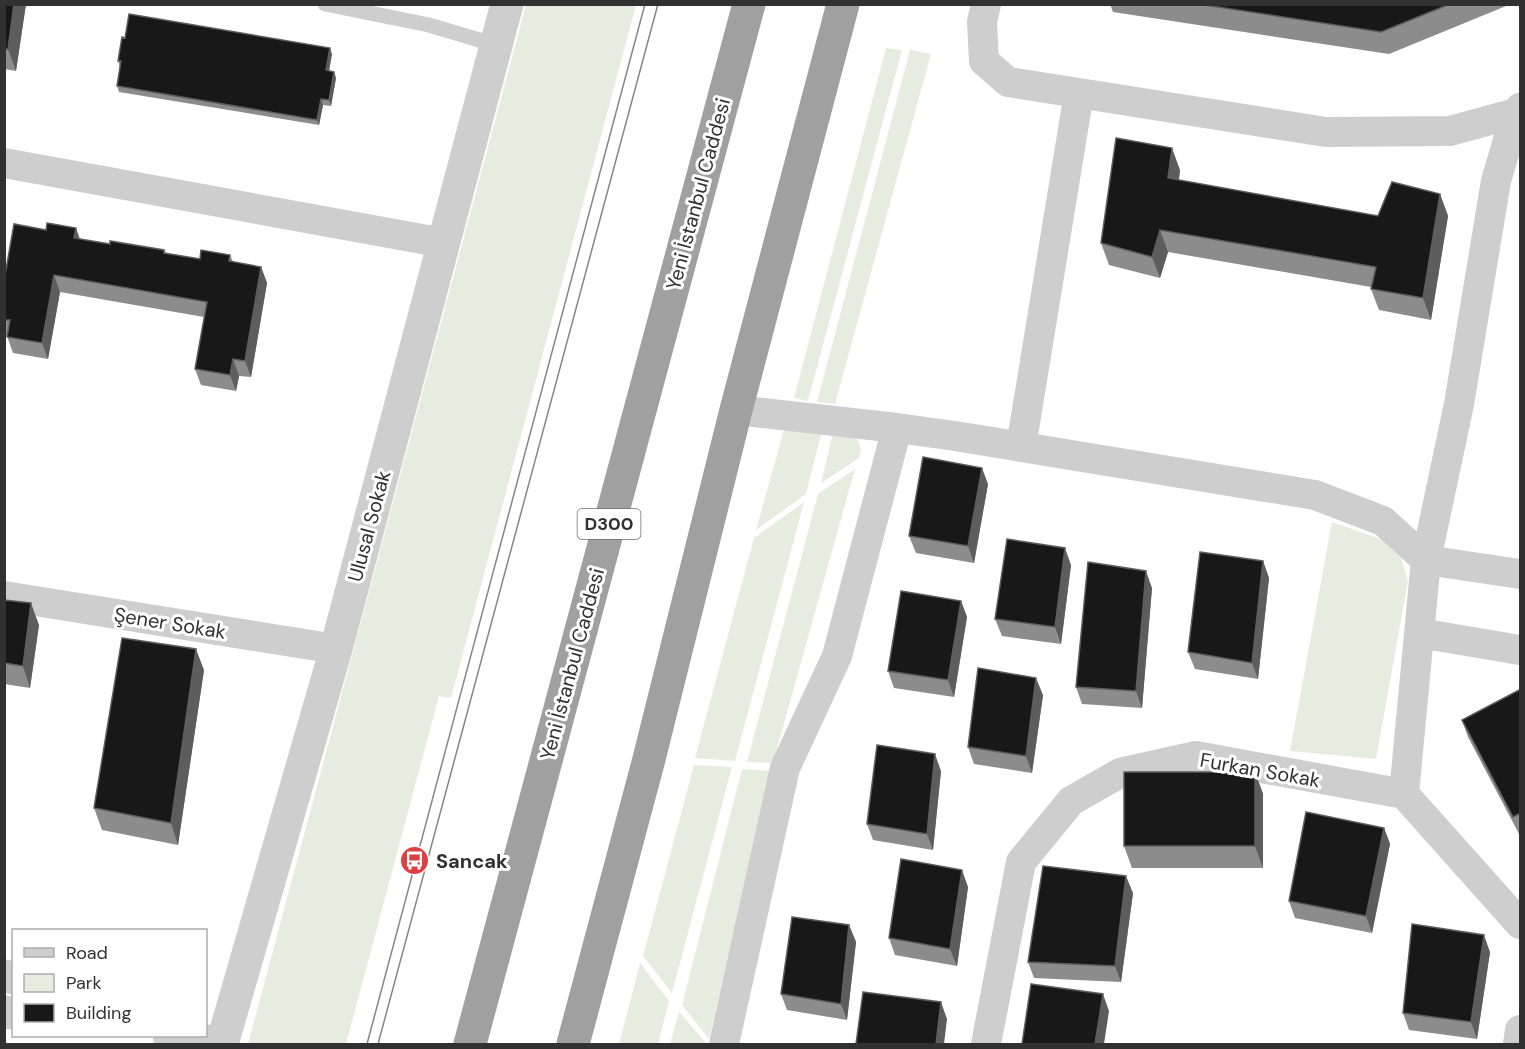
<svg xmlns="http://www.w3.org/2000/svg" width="1525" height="1049" viewBox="0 0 1525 1049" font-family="'DM Sans',sans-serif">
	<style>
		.green { fill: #e6ede0 }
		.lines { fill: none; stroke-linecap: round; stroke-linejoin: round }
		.service { stroke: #cecece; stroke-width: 15 }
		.minor { stroke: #cecece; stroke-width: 30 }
		.tertiary { stroke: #cecece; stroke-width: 33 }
		.trunk { stroke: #a0a0a0; stroke-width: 33 }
		.tram { stroke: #868686; stroke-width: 1.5 }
		.wall { fill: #8c8c8c }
		.shaded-wall { fill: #5d5d5d }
		.building { fill: #181818; stroke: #5d5d5d; stroke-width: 1.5 }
		.labels { text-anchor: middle; stroke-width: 6; stroke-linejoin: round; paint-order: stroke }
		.shield { fill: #fff; stroke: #6f6f6f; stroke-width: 1.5 }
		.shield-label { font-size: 18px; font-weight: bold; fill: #313131 }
		.street-label { font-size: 20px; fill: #313131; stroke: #fff }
		.poi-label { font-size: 20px; font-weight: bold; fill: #313131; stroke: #fff; text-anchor: start }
	</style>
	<rect width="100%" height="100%" fill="#fff"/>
	<!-- green -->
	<path class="green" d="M526,5H636L451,698L439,696L346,1044H248Z
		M886,48L902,50L808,401L794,398Z
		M910,50L931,54L835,404L817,402Z
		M785,426L822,431L806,494L756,530Z
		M833,433L850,435L858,440L861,450L859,458L821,483Z
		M855,469L773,763L747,762L818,494Z
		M804,502L735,761L695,758L754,538Z
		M1332,522L1383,540L1401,558L1408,581L1376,759L1290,751Z
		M694,765L732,767L672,993L643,956Z
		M742,769L771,771L709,1039L682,1005Z
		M640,963L669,1001L658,1044H619Z
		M679,1012L707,1044H670Z"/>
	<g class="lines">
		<!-- service -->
		<path class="service" d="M325,4L429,25L496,45"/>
		<!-- minor -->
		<path class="minor" d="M986,4L982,22L984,61L1008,82L1326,132L1450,131L1516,113
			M1520,108L1516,113L1496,181L1459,404L1426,560L1520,574
			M4,163L444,243
			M736,410L897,428L955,436L1315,495L1383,521L1426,560L1404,794
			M1021,447L1079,93
			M4,596L336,649
			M1419,633L1520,650
			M724,1044L785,768L837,656L897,428
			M986,1044L1021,862L1071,801L1120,773L1196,756L1404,794L1520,924
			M1518,1044L1520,1030"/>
		<!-- tertiary -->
		<path class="tertiary" d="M4,976L14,978
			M4,1012L14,1013
			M169,1036L222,1043
			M222,1044L336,649L507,4"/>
		<!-- trunk -->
		<path class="trunk" d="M470,1044L749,4
			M573,1044L649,759L736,410L843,4"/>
		<!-- tram -->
		<path class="tram" d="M367,1044L645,4
			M378,1044L658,4"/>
	</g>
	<!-- wall -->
	<path class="wall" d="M4,4H26L16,71L4,69Z
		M1110,4H1511L1389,54L1113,12Z
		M332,54L329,71L334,72L336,78L331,106L323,105L319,125L119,92L117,86L120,67L118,61Z
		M1180,170L1179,180L1378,216L1440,194L1448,216L1431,320L1379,310L1371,289V287L1168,252L1160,278L1109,265L1101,243Z
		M80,239L110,244L164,250L166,253L200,259L230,255L233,262L261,267L267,283L251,377L239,376L236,391L201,385L195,369L204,317L60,292L48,359L13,353L7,336L4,335V281Z
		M988,484L974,563L916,553L909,536Z
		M1263,561L1269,578L1258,679L1195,669L1188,652Z
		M1071,565L1061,644L1002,636L995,619Z
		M1152,588L1142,708L1082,704L1076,687Z
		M4,600L39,625L30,688L4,684Z
		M961,601L967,617L954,697L894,688L888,671Z
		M204,670L178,845L102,830L94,808Z
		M1521,689V834H1519L1468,737L1462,720Z
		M1043,695L1032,773L974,764L968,747Z
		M941,771L933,850L873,840L867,824Z
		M1255,772L1263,794V868H1132L1124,846Z
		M1384,828L1390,844L1372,933L1295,918L1289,901Z
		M968,887L957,966L895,955L889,938Z
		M1133,893L1121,982L1034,978L1028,962Z
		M849,925L856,942L847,1020L787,1010L781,994Z
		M1490,952L1477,1039L1409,1030L1403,1013Z"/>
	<!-- shaded-wall -->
	<path class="shaded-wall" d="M14,4H26L16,71L8,49Z
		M330,48L332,54L328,76L326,70Z
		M334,72L336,78L331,106L329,100Z
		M321,99L323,105L319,125L317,120Z
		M1172,148L1180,170L1176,200L1168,178Z
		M1440,194L1448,216L1431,320L1423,298Z
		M76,228L82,245L74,238Z
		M1160,230L1168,252L1160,278L1152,257Z
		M261,267L267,283L251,377L245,361Z
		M54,275L60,292L48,359L42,343Z
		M233,359L239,376L236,391L230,375Z
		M982,468L988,484L974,563L968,546Z
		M1065,548L1071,565L1061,644L1055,627Z
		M1263,561L1269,578L1258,679L1252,663Z
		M1146,571L1152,588L1142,708L1136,691Z
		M961,601L967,617L954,697L948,680Z
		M31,603L39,625L30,688L23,666Z
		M196,649L204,670L178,845L171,823Z
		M1036,678L1043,695L1032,773L1026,756Z
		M935,754L941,771L933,850L927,834Z
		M1255,772L1263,794V868L1255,846Z
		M1384,828L1390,844L1372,933L1366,916Z
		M962,870L968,887L957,966L950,949Z
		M1126,876L1133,893L1121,982L1115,966Z
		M849,925L856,942L847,1020L841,1004Z
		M1484,935L1490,952L1477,1039L1471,1022Z
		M1103,994L1109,1011L1104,1044H1095Z
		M941,1002L947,1019L944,1044H936Z"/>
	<!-- building -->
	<path class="building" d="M4,4H14L8,49H4Z
		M1198,4H1450L1381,32Z
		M129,14L330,48L326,70L334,72L329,100L321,99L317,120L117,86L121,61H118L122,37L125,38Z
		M1116,138L1172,148L1168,178L1378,216L1392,182L1440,194L1423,298L1371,289L1376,267L1160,230L1152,257L1101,243Z
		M47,223L76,228L74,238L110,244V241L164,250V253L200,259L201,250L230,255L229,261L261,267L245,361L233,359L230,375L195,369L207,302L54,275L42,343L7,337L10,320H4V281L14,224L46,230Z
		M923,457L982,468L968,546L909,536Z
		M1007,539L1065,548L1055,627L995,619Z
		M1200,552L1263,561L1252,663L1188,652Z
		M1088,562L1146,571L1136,691L1076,687Z
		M901,591L961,601L948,680L888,671Z
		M4,600L31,603L23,666L4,663Z
		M122,638L196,649L171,823L94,808Z
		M978,668L1036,678L1026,756L968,747Z
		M1521,689V813L1513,817L1462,720Z
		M877,745L935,754L927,834L867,824Z
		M1124,772H1255V846H1124Z
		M1306,812L1384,828L1366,916L1289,901Z
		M901,859L962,870L950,949L889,938Z
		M1043,866L1126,876L1115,966L1028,962Z
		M792,917L849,925L841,1004L781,994Z
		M1412,924L1484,935L1471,1022L1403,1013Z
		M1031,984L1103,994L1095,1044H1022Z
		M863,992L941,1002L936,1044H856Z"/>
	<!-- icons -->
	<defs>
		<symbol id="bus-disc" viewBox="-11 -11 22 22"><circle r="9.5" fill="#dc4040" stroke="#fff"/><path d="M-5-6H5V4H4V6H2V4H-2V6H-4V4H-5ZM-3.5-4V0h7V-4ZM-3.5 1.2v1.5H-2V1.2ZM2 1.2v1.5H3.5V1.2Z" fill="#fff"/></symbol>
	</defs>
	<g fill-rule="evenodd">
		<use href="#bus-disc" x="398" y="844" width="33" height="33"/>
	</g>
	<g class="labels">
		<!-- shield labels -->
		<rect class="shield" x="577.5" y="509" width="63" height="30" rx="4.5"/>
		<g class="shield-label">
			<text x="609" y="530">D300</text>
		</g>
		<!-- street labels -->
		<g class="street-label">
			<text transform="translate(698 194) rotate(-75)" y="7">Yeni İstanbul Caddesi</text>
			<text transform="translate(369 526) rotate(-75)" y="7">Ulusal Sokak</text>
			<text transform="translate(170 623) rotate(9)" y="7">Şener Sokak</text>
			<text transform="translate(572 664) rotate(-75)" y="7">Yeni İstanbul Caddesi</text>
			<text transform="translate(1260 770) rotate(10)" y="7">Furkan Sokak</text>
		</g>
		<!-- poi labels -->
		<g class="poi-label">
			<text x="436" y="868">Sancak</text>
		</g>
	</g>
	<!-- border -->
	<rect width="1525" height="1049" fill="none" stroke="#313131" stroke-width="12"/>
	<!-- legend -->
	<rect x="12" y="929" width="195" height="108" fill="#ffffff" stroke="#adadad" stroke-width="1.5"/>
	<rect x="24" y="948" width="30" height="9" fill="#cecece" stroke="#adadad" stroke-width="1.5"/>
	<text x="66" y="959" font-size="18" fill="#313131">Road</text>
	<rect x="24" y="974" width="30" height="18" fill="#e6ede0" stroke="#adadad" stroke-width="1.5"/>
	<text x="66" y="989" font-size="18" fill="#313131">Park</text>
	<rect x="24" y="1004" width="30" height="18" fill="#181818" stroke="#adadad" stroke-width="1.5"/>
	<text x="66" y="1019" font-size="18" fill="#313131">Building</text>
</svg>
